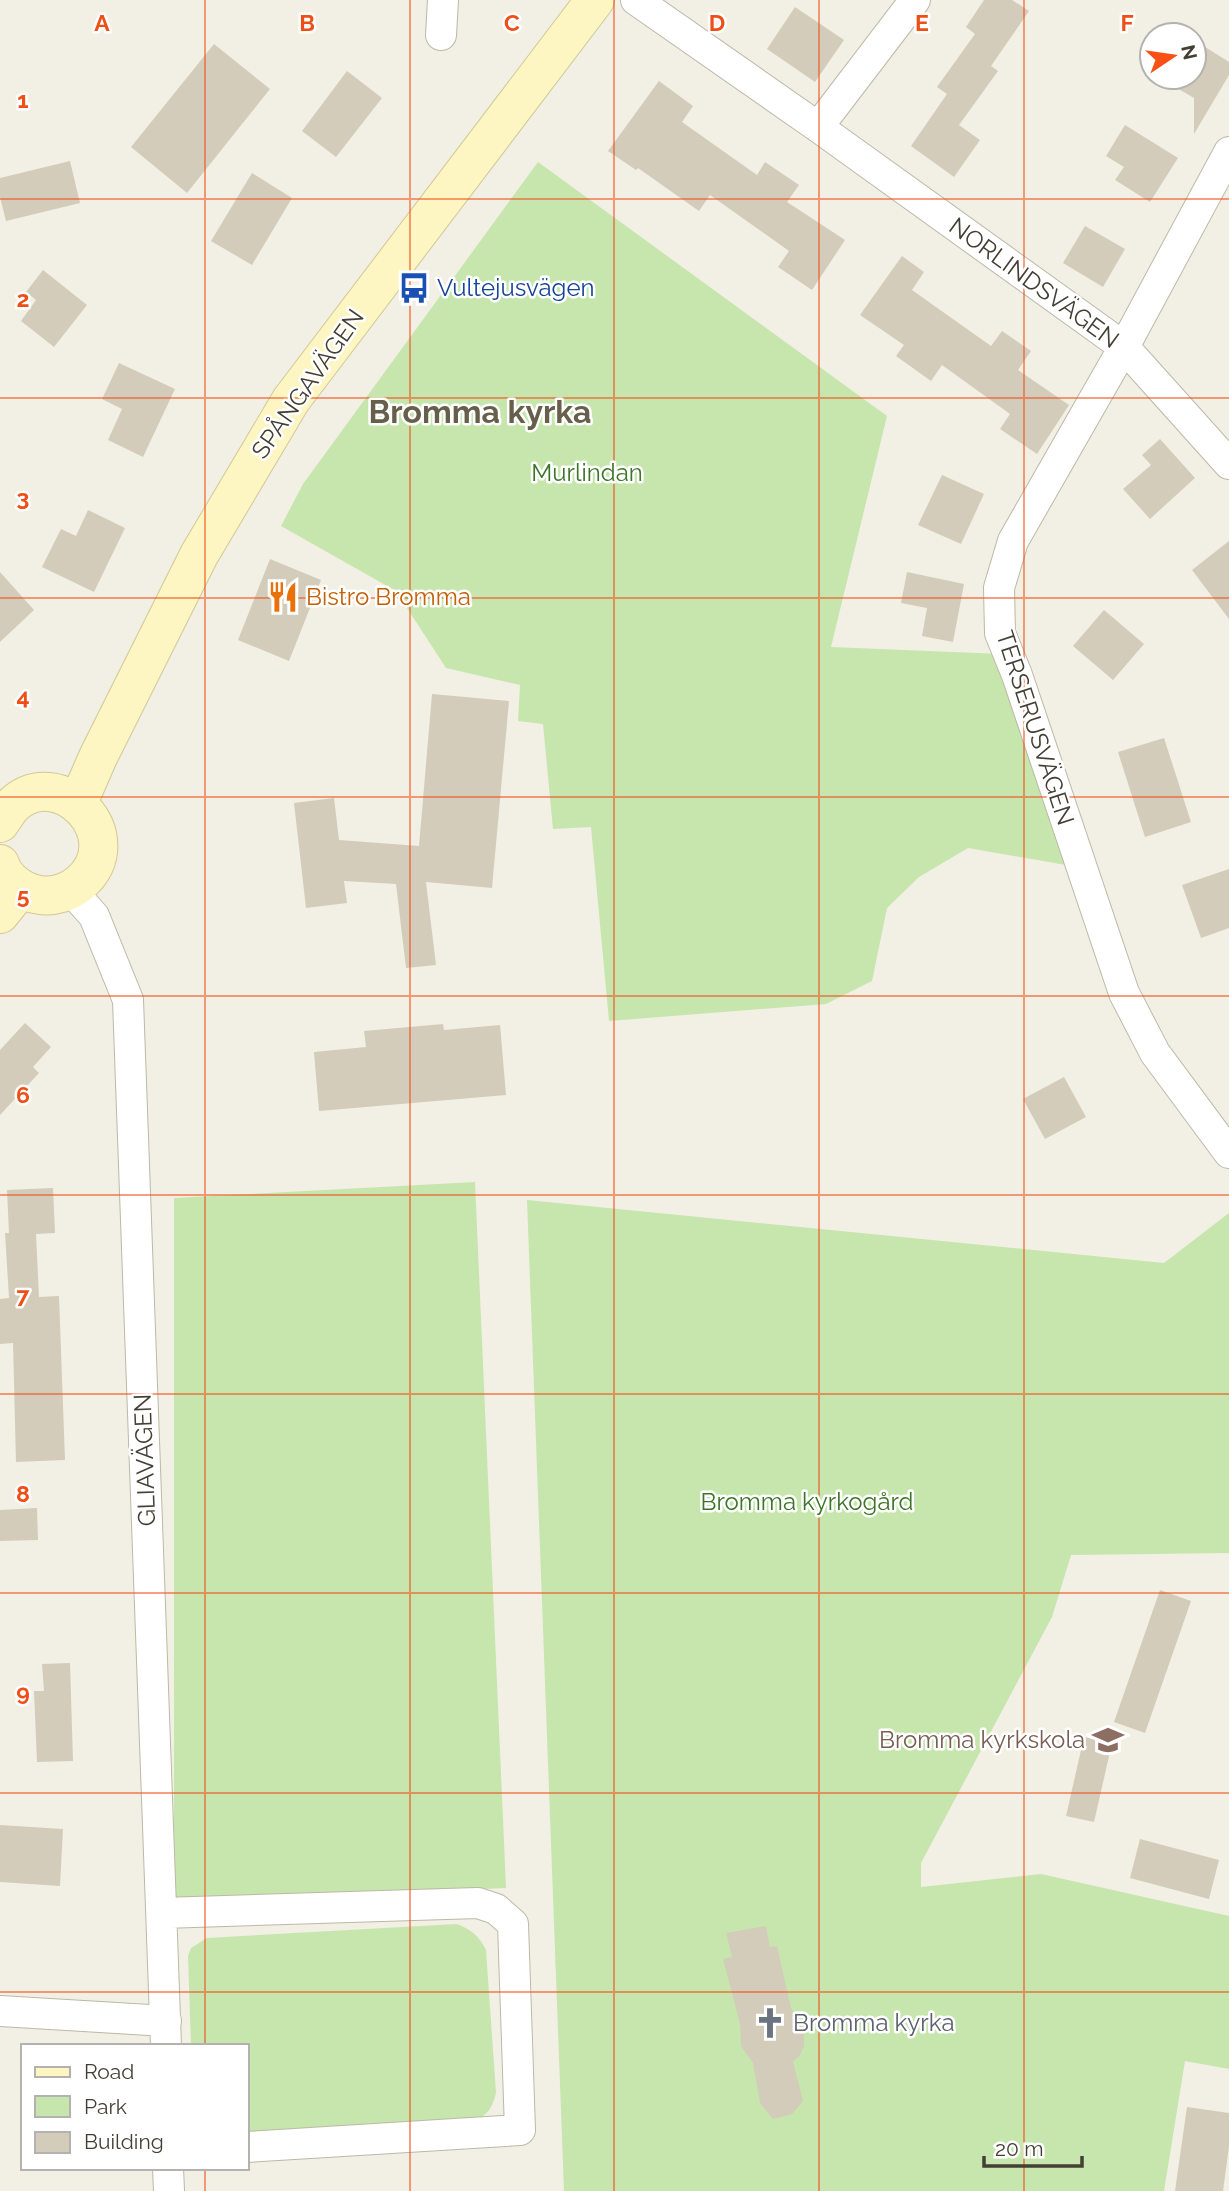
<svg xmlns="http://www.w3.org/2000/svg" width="1229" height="2191" viewBox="0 0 1229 2191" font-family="Raleway,sans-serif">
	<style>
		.green { fill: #c6e6ad }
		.building { fill: #d3ccba }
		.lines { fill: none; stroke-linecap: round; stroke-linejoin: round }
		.street-casing { stroke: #bdb8a7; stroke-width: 32 }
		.secondary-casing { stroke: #d2c894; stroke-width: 40 }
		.street { stroke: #fff; stroke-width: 30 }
		.secondary { stroke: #fef6c2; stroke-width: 38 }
		.grid { fill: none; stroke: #ef4f17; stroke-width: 2; stroke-opacity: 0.55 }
		.labels { text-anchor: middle; stroke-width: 5; stroke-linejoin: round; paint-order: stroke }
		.street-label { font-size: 24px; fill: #443f34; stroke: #fff }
		.transit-label { font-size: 24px; fill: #164399; stroke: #fff; text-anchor: start }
		.park-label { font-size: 24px; fill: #3d7428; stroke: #fff }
		.food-label { font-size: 24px; fill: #c56008; stroke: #fff; text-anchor: start }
		.education-label { font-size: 24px; fill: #785e54; stroke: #fff; text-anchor: end }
		.worship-label { font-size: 24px; fill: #5b616d; stroke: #fff; text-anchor: start }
		.district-label { font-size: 32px; font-weight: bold; fill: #665f4b; stroke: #fff }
		.grid-label { font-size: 23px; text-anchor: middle; font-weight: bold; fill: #ef4f17; stroke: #fff; stroke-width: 5; stroke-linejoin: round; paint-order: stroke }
	</style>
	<rect width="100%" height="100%" fill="#f2efe4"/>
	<!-- green -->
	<path class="green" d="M538,162L887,416L831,647L1001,654L1066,865L968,848L919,877L887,908L872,981L826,1004L609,1021L591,827L553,829L543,724L518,721L520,685L446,668L396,591L281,526L303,484Z
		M475,1182L506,1888L174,1901V1198Z
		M527,1200L1164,1263L1229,1213V1553L1071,1555L1052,1617L921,1863V1887L1041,1874L1229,1916V2069L1185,2061L1164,2191H564Z
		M457,1924C472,1930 479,1936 486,1950L496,2093C492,2108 489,2113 476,2121L247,2132V2046H191L188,1956L191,1948L207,1938Z"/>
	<!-- building -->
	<path class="building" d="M984,0H1012L1029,11L991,66L998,71L959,125L980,140L954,177L911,146L947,94L937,87L975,34L966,27Z
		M795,7L844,40L815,82L767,49Z
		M1194,40L1229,62V75L1194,134V98L1158,77H1194Z
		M214,44L270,89L187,193L131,147Z
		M347,71L382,98L336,157L302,131Z
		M659,81L693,106L682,122L757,175L765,162L799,185L787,202L845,240L812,290L778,267L789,251L710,195L699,211L638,168L636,170L608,151Z
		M1125,125L1178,158L1150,202L1115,180L1124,167L1106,156Z
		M70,161L80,203L6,221L0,197V178Z
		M252,173L292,198L252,265L211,241Z
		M1085,226L1125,249L1103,287L1063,263Z
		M902,256L924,272L912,290L991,346L1002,331L1031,351L1018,370L1069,405L1037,454L1000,429L1010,414L942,365L931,381L896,356L904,345L860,315Z
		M43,270L87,305L54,347L21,321L36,300L26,292Z
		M119,363L175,389L143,457L108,440L122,409L102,399Z
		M1160,439L1195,478L1150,519L1123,489L1151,465L1142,455Z
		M942,475L984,494L961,544L918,525Z
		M88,510L125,528L94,592L42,567L61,529L76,536Z
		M1229,541V619L1192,570Z
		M270,559L321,580L289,661L238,640Z
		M0,572L34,610L0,642Z
		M907,572L964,584L953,642L922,636L927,608L901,603Z
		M1104,610L1144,644L1113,680L1073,646Z
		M432,694L509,701L492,888L426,882L436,965L406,968L396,884L344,881L347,903L306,908L294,803L334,798L339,840L419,846Z
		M1164,738L1191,822L1145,837L1118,752Z
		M1229,869V928L1201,938L1182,885Z
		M25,1023L51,1047L33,1067L39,1073L0,1115V1050Z
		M443,1024L444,1030L500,1025L506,1095L319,1111L314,1052L366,1047L364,1031Z
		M1064,1077L1086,1117L1045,1139L1023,1099Z
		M53,1188L55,1233L36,1234L39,1297L59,1296L65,1460L16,1462L13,1343L0,1344V1299L9,1298L5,1233H9L7,1190Z
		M37,1508L38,1540L0,1541V1510Z
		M1160,1590L1191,1601L1145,1733L1114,1722Z
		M70,1663L73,1761L37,1762L34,1691H44L42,1664Z
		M1084,1737L1112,1743L1094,1822L1066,1816Z
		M0,1825L63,1829L60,1886L0,1882Z
		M1140,1839L1219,1860L1209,1899L1130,1878Z
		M766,1926L770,1947L777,1946L791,2008L804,2032V2046L800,2055L793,2062L803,2101L792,2114L773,2119L760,2103L753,2063L741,2046L740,2024L723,1959L732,1957L726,1933Z
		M1187,2107L1229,2113V2146L1223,2191H1175Z"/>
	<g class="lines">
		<defs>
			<path id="street" d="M636,0L818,127L1124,347L1229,464
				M441,35L443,0
				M818,127L915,0
				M1229,152L1124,347L1013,541L999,588L1000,633L1017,675L1124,993L1155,1053L1229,1153
				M71,890L94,916L128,1000L166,2046
				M163,1913L478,1903L496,1909L513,1924L520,2130L247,2147
				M0,2011L166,2021
				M168,2168L169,2191"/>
			<path id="secondary" d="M78,803L98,757L199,555L291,400L595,0
				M0,823C4,817 8,810 13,805C59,761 133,837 80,883C69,892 54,897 40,895C23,893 5,880 0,864
				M0,914L20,889"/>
		</defs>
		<!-- street casing -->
		<use href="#street" class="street-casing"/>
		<!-- secondary casing -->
		<use href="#secondary" class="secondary-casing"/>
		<!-- street -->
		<use href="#street" class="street"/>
		<!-- secondary -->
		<use href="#secondary" class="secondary"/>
	</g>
	<!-- grid -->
	<path class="grid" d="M205,0V2046M410,0V2191M614,0V2191M819,0V2191M1024,0V2191M0,199H1229M0,398H1229M0,598H1229M0,797H1229M0,996H1229M0,1195H1229M0,1394H1229M0,1593H1229M0,1793H1229M0,1992H1229M205,2168V2191"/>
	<!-- icons -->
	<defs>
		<symbol id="bus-bare" viewBox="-9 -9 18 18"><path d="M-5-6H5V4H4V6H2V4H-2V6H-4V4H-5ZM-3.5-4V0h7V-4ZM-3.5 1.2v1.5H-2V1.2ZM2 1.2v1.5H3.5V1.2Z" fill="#1a4fb4" stroke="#fff" stroke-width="2.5" paint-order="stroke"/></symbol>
		<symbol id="restaurant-bare" viewBox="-9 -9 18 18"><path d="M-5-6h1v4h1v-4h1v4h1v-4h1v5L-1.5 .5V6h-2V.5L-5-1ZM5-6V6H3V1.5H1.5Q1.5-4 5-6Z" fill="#e8710a" stroke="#fff" stroke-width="2.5" paint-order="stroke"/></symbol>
		<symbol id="school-bare" viewBox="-9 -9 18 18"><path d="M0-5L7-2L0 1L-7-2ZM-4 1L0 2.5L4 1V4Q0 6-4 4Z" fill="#8d6e63" stroke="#fff" stroke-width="2.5" paint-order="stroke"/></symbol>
		<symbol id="church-bare" viewBox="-9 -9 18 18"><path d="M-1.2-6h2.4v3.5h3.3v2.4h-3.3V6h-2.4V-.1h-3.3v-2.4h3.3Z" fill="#6b7280" stroke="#fff" stroke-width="2.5" paint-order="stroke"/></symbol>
	</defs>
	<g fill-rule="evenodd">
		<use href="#bus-bare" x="392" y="266" width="44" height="44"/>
		<use href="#restaurant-bare" x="261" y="575" width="44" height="44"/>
		<use href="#school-bare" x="1086" y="1718" width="44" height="44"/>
		<use href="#church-bare" x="748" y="2001" width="44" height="44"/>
	</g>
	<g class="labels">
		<!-- street labels -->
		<g class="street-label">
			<text transform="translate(1034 283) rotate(36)" y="8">NORLINDSVÄGEN</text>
			<text transform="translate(308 384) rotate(-55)" y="8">SPÅNGAVÄGEN</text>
			<text transform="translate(1035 728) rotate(72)" y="8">TERSERUSVÄGEN</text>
			<text transform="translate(145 1460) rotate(-92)" y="8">GLIAVÄGEN</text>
		</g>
		<!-- transit labels -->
		<g class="transit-label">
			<text x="437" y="296">Vultejusvägen</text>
		</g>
		<!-- park labels -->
		<g class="park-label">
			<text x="587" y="481">Murlindan</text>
			<text x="807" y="1510">Bromma kyrkogård</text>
		</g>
		<!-- food labels -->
		<g class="food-label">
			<text x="306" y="605">Bistro Bromma</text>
		</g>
		<!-- education labels -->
		<g class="education-label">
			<text x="1085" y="1748">Bromma kyrkskola</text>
		</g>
		<!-- worship labels -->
		<g class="worship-label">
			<text x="793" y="2031">Bromma kyrka</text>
		</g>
		<!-- district labels -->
		<g class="district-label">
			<text x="480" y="423">Bromma kyrka</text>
		</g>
	</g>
	<g class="grid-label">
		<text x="102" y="31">A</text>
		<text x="307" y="31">B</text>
		<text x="512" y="31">C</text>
		<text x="717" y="31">D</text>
		<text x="922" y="31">E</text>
		<text x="1127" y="31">F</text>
		<text x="23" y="108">1</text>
		<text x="23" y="307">2</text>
		<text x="23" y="506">3</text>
		<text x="23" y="705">4</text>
		<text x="23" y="904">5</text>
		<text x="23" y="1103">6</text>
		<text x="23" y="1303">7</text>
		<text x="23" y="1502">8</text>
		<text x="23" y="1701">9</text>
	</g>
	<!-- legend -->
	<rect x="21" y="2044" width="228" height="126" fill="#ffffff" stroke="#b4b2ae" stroke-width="2"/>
	<rect x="35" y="2067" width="35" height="10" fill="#fef6c2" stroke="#b4b2ae" stroke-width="2"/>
	<text x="84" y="2079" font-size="21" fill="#443f34">Road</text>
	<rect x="35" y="2096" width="35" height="21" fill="#c6e6ad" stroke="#b4b2ae" stroke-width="2"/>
	<text x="84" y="2114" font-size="21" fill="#443f34">Park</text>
	<rect x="35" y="2132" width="35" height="21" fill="#d3ccba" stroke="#b4b2ae" stroke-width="2"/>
	<text x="84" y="2149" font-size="21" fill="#443f34">Building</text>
	<!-- north arrow -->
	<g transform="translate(1173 56) rotate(77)"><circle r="33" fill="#ffffff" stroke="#b4b2ae" stroke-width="2"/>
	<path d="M0-5L12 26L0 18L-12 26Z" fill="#f85015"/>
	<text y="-10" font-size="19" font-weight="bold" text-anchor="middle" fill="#443f34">N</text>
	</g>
	<!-- scale -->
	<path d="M984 2156v10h98v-10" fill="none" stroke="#443f34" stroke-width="3.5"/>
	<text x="995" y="2156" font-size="21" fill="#443f34" stroke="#ffffff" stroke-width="5" paint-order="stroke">20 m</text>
</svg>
